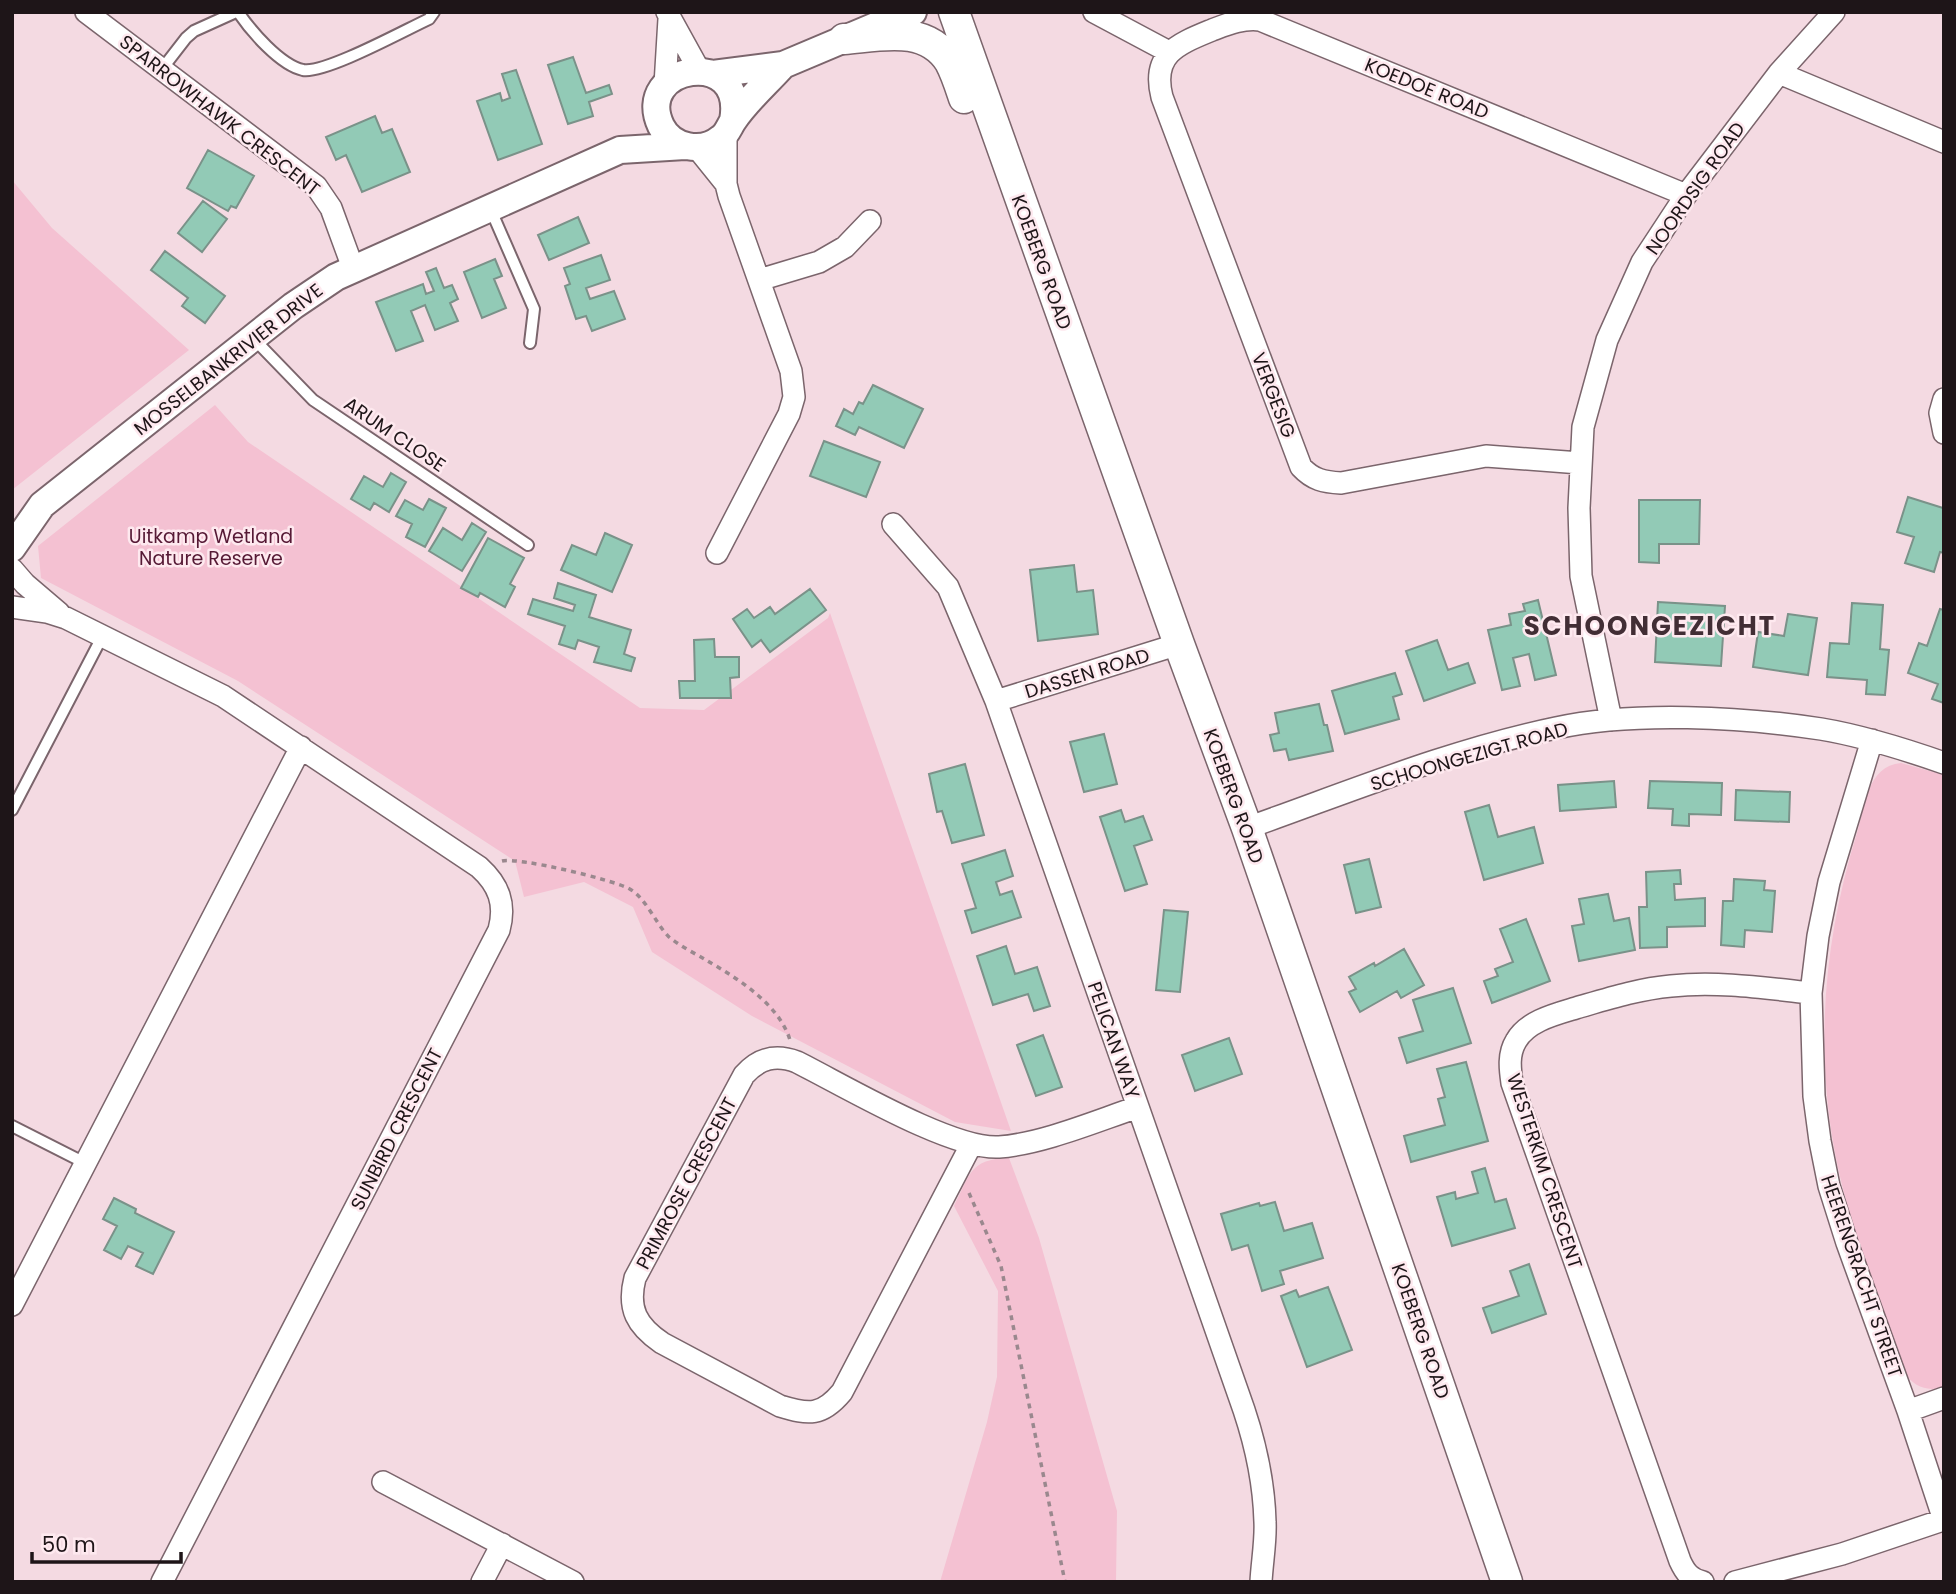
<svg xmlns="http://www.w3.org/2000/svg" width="1956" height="1594" viewBox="0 0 1956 1594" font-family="Poppins,sans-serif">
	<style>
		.green { fill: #f4c1d2 }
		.building { fill: #92cab6; stroke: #7a9289; stroke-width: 2 }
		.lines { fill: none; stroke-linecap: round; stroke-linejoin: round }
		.service-casing { stroke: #7b656c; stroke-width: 14 }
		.minor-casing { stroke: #7b656c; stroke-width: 24 }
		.tertiary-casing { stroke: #7b656c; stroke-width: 30 }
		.secondary-casing { stroke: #7b656c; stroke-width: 33 }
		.path { stroke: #9a888e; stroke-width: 3.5; stroke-dasharray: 5 5; stroke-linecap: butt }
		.service { stroke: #fff; stroke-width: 10 }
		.minor { stroke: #fff; stroke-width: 21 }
		.tertiary { stroke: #fff; stroke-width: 26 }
		.secondary { stroke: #fff; stroke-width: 30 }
		.labels { text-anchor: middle; stroke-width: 5; stroke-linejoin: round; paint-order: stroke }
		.street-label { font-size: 19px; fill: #1e1518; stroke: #fee9ef }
		.park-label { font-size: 19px; fill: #561935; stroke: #fee9ef }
		.district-label { font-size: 26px; font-weight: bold; letter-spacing: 2px; fill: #422e35; stroke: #fee9ef }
	</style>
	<rect width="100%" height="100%" fill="#f4dae2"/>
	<!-- green -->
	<path class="green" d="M12,180L52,228L189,350L12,490Z
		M215,405L248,442L640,708L704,710L828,618L830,613L1011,1131L955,1122L752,1016L652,952L633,907L584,882L524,897L515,861L238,681L41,578L38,546Z
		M1901,763L1944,775V1387C1927,1392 1914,1387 1904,1372C1883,1310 1857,1248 1842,1185C1813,1067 1821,949 1857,833C1865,807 1867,766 1901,763Z
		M1009,1158L1039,1238L1117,1511L1116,1582H940L987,1422L997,1377L998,1291L954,1206C970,1175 969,1159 1009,1158Z"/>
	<!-- building -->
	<path class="building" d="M573,57L586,93L609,85L612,94L589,102L593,116L568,124L548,65Z
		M516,70L542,144L498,160L477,101L500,93L502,101L510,98L502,74Z
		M375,116L382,133L392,129L410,172L362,192L346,155L336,160L326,137Z
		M208,150L254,176L236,208L231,206L228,211L187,188Z
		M203,201L227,219L202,252L178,233Z
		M578,217L589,243L549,260L538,235Z
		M165,251L225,296L205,323L182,306L188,298L151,270Z
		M601,255L610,280L586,288L590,299L614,291L625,319L592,331L586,316L576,319L565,286L570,284L564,268Z
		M495,259L502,276L494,279L506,308L482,318L464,272Z
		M436,268L444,288L452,285L458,299L450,303L458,321L435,330L425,305L411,311L423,341L396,351L376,302L423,284L426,294L434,291L426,272Z
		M873,385L923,409L904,448L859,427L855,435L836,426L844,409L853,414L859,402L863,404Z
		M824,441L880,462L866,497L810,476Z
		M391,473L406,482L389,512L374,503L370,510L351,499L364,476L383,487Z
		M1908,497L1943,508L1944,506V553L1940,552L1934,572L1905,563L1914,537L1897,532Z
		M429,499L446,508L425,547L406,537L412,524L396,516L405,500L423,510Z
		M1639,500H1700L1699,544H1659V563L1639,562Z
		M472,523L486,532L462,571L429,551L443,528L462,540Z
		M605,533L632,545L612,592L561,570L572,545L596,555Z
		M488,538L524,558L510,584L515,587L505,607L480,593L478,597L461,588Z
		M1074,565L1077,592L1093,590L1098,634L1038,641L1030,570Z
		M558,583L596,595L589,617L631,630L624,654L635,658L631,671L594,662L599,647L578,640L575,649L559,644L565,626L528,614L533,599L573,611L575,605L554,598Z
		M810,589L826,610L770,652L761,640L752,647L733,619L747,609L754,618L770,607L775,614Z
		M1538,600L1556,675L1535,680L1529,654L1513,658L1520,686L1502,690L1488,630L1511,625L1509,614L1525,611L1523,604Z
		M1658,602L1725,606L1721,666L1655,662Z
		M1852,603L1883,605L1880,649L1889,650L1885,695L1866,694L1867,680L1827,677L1830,643L1849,644Z
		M1940,609L1944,610V703L1932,699L1938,684L1908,673L1919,643L1927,646Z
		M1788,614L1817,618L1808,675L1753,667L1758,632L1784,636Z
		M714,639L715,657H739V677L730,678L731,698H680L679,681H695L694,640Z
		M1437,640L1448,670L1468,663L1475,683L1424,701L1406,651Z
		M1395,673L1402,694L1393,697L1399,719L1345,734L1332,691Z
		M1319,704L1324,725H1327L1333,751L1289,760L1286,749L1274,751L1270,735L1279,733L1275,713Z
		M1104,734L1117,784L1084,792L1070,742Z
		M965,764L984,835L952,843L942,811L937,812L929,774Z
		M1614,781L1616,807L1560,811L1558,785Z
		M1650,781L1722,783L1721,815L1689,814V826L1672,825L1673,809L1648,808Z
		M1736,790L1790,792L1789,822L1735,820Z
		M1489,805L1498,837L1534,827L1543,863L1484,880L1465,812Z
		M1121,810L1125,822L1143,816L1152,840L1134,846L1147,884L1125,891L1100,817Z
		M1005,850L1013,876L996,882L1000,895L1012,891L1021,917L972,933L965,911L976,908L962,864Z
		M1369,859L1381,907L1356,913L1344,865Z
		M1680,870L1681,884H1674L1675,900L1705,898V926L1667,927V947L1640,948L1639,907H1647L1646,872Z
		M1734,879L1765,881L1764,890L1775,891L1772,932L1745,930L1744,947L1721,945L1723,901H1733Z
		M1608,894L1614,921L1629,918L1635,950L1579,961L1572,926L1584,924L1579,899Z
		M1164,910L1188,912L1180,992L1156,990Z
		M1526,919L1550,981L1492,1003L1484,981L1498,976L1495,969L1513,962L1500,929Z
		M1006,946L1015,974L1037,967L1050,1006L1034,1011L1028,994L993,1005L977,956Z
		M1404,949L1424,985L1401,998L1397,991L1360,1012L1349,992L1356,989L1349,977L1374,963L1375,966Z
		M1453,988L1471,1043L1407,1063L1399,1038L1423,1031L1413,1000Z
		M1043,1035L1062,1087L1036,1096L1017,1045Z
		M1229,1038L1242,1074L1195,1091L1182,1055Z
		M1466,1062L1488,1141L1411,1162L1404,1136L1445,1125L1438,1099L1445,1097L1437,1069Z
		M1485,1168L1495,1202L1506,1199L1515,1228L1452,1246L1437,1197L1455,1192L1456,1199L1478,1193L1472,1172Z
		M114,1198L136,1209L135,1213L174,1232L153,1274L136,1266L143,1253L128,1246L121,1259L104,1250L117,1226L103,1219Z
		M1275,1202L1284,1231L1312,1223L1323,1258L1280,1271L1284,1284L1262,1291L1248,1245L1232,1250L1221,1214L1259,1203L1260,1206Z
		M1529,1264L1546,1314L1492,1333L1483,1308L1519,1296L1510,1271Z
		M1328,1287L1352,1350L1307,1367L1281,1296L1296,1290L1299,1297Z"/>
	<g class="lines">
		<defs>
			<path id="service" d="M238,12C251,31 280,65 303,70C325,74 405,30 429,19L434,12
				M162,69L186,38L194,31L236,12
				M490,208L534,309L530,343
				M253,338L313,400L528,545
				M12,810L102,637
				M12,1126L85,1163"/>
			<path id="minor" d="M86,12L316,186L331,208L353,268
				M667,12L699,70
				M1094,12L1169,52
				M1779,73L1944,142
				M665,85L669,19
				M697,148L726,184
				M759,280L819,262L845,247L870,221
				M1944,399L1940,413L1944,433
				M1580,463L1486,456L1341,483C1324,482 1313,480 1301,467L1162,97C1151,54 1178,44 1212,30C1228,24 1242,18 1260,20L1686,195
				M893,524L948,587L996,701L1244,1410C1256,1446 1264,1483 1265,1522C1266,1541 1262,1562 1261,1582
				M717,553L789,414L794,397L791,371L729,196L726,184V133
				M12,569L25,584L59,613
				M12,607L47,612L66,618L223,696L479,867C499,885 506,904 499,930L162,1582
				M996,701L1179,644
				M1611,720L1581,576L1579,508L1583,427L1607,340L1642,262L1686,195L1779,73L1834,12
				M1872,740L1829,882L1818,936L1811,993L1814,1096L1820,1141L1829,1186L1847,1243L1908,1411L1944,1520
				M1247,828C1349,792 1450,750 1556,728C1633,711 1742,717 1821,729C1863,736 1904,749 1944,763
				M971,1145L842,1392C822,1416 809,1415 780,1406L662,1343C637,1326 627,1309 635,1278L744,1075C759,1058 776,1054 797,1062C843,1085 952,1150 999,1147C1042,1144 1096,1121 1138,1107
				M12,1305L301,747
				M1908,1411L1944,1398
				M383,1482L573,1582
				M482,1582L502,1544
				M1703,1582C1690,1579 1685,1572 1680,1561L1512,1083C1510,1069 1508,1054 1516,1041C1527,1021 1556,1014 1576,1008C1607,999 1638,989 1671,986C1717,981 1765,988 1811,993
				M1735,1582L1842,1554L1943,1520"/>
			<path id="tertiary" d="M713,74L783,65L892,19L913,12
				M733,121C747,45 632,65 661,126C672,148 702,154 721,138C727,134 729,127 733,121C746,101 767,83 783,65
				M12,548L42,505L293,306L336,277L620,150L685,146"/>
			<path id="secondary" d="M954,12L1179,644L1247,828L1507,1582
				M844,39C881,36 926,24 950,62C956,73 960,86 964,98"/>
		</defs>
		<!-- service casing -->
		<use href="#service" class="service-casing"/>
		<!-- minor casing -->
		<use href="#minor" class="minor-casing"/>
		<!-- tertiary casing -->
		<use href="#tertiary" class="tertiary-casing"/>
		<!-- secondary casing -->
		<use href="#secondary" class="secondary-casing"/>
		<!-- path -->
		<path class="path" d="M502,861C519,857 609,879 628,888C646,897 655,923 669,937C680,946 694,953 706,960C737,978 779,1004 790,1040
			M969,1193L1001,1266L1065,1582"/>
		<!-- service -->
		<use href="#service" class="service"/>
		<!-- minor -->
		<use href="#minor" class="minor"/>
		<!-- tertiary -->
		<use href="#tertiary" class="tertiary"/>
		<!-- secondary -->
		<use href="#secondary" class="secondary"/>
	</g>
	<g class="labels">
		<!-- street labels -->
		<g class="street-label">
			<text transform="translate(1427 88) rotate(22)" y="7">KOEDOE ROAD</text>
			<text transform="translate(220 115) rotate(38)" y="7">SPARROWHAWK CRESCENT</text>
			<text transform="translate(1695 188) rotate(-55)" y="7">NOORDSIG ROAD</text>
			<text transform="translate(1042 262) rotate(70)" y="7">KOEBERG ROAD</text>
			<text transform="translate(228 359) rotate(-38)" y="7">MOSSELBANKRIVIER DRIVE</text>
			<text transform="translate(1274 395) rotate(69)" y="7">VERGESIG</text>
			<text transform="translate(395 434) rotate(34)" y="7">ARUM CLOSE</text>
			<text transform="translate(1087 673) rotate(-17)" y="7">DASSEN ROAD</text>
			<text transform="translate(1469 756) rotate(-16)" y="7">SCHOONGEZIGT ROAD</text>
			<text transform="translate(1234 796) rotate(70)" y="7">KOEBERG ROAD</text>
			<text transform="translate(1114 1040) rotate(71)" y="7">PELICAN WAY</text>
			<text transform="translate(396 1129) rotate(-63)" y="7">SUNBIRD CRESCENT</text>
			<text transform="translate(1545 1171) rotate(72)" y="7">WESTERKIM CRESCENT</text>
			<text transform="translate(686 1183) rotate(-62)" y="7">PRIMROSE CRESCENT</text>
			<text transform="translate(1862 1276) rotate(71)" y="7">HEERENGRACHT STREET</text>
			<text transform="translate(1421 1331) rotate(71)" y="7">KOEBERG ROAD</text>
		</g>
		<!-- park labels -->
		<g class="park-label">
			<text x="211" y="543">Uitkamp Wetland<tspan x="211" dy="22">Nature Reserve</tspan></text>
		</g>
		<!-- district labels -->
		<g class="district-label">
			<text x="1650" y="635">SCHOONGEZICHT</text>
		</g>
	</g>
	<!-- border -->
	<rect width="1956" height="1594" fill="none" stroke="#1e1518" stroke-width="28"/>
	<!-- scale -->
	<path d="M32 1552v10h149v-10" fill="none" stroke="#1e1518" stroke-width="3.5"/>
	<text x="42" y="1552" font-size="21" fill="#1e1518" stroke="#fee9ef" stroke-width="5" paint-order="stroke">50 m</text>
</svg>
